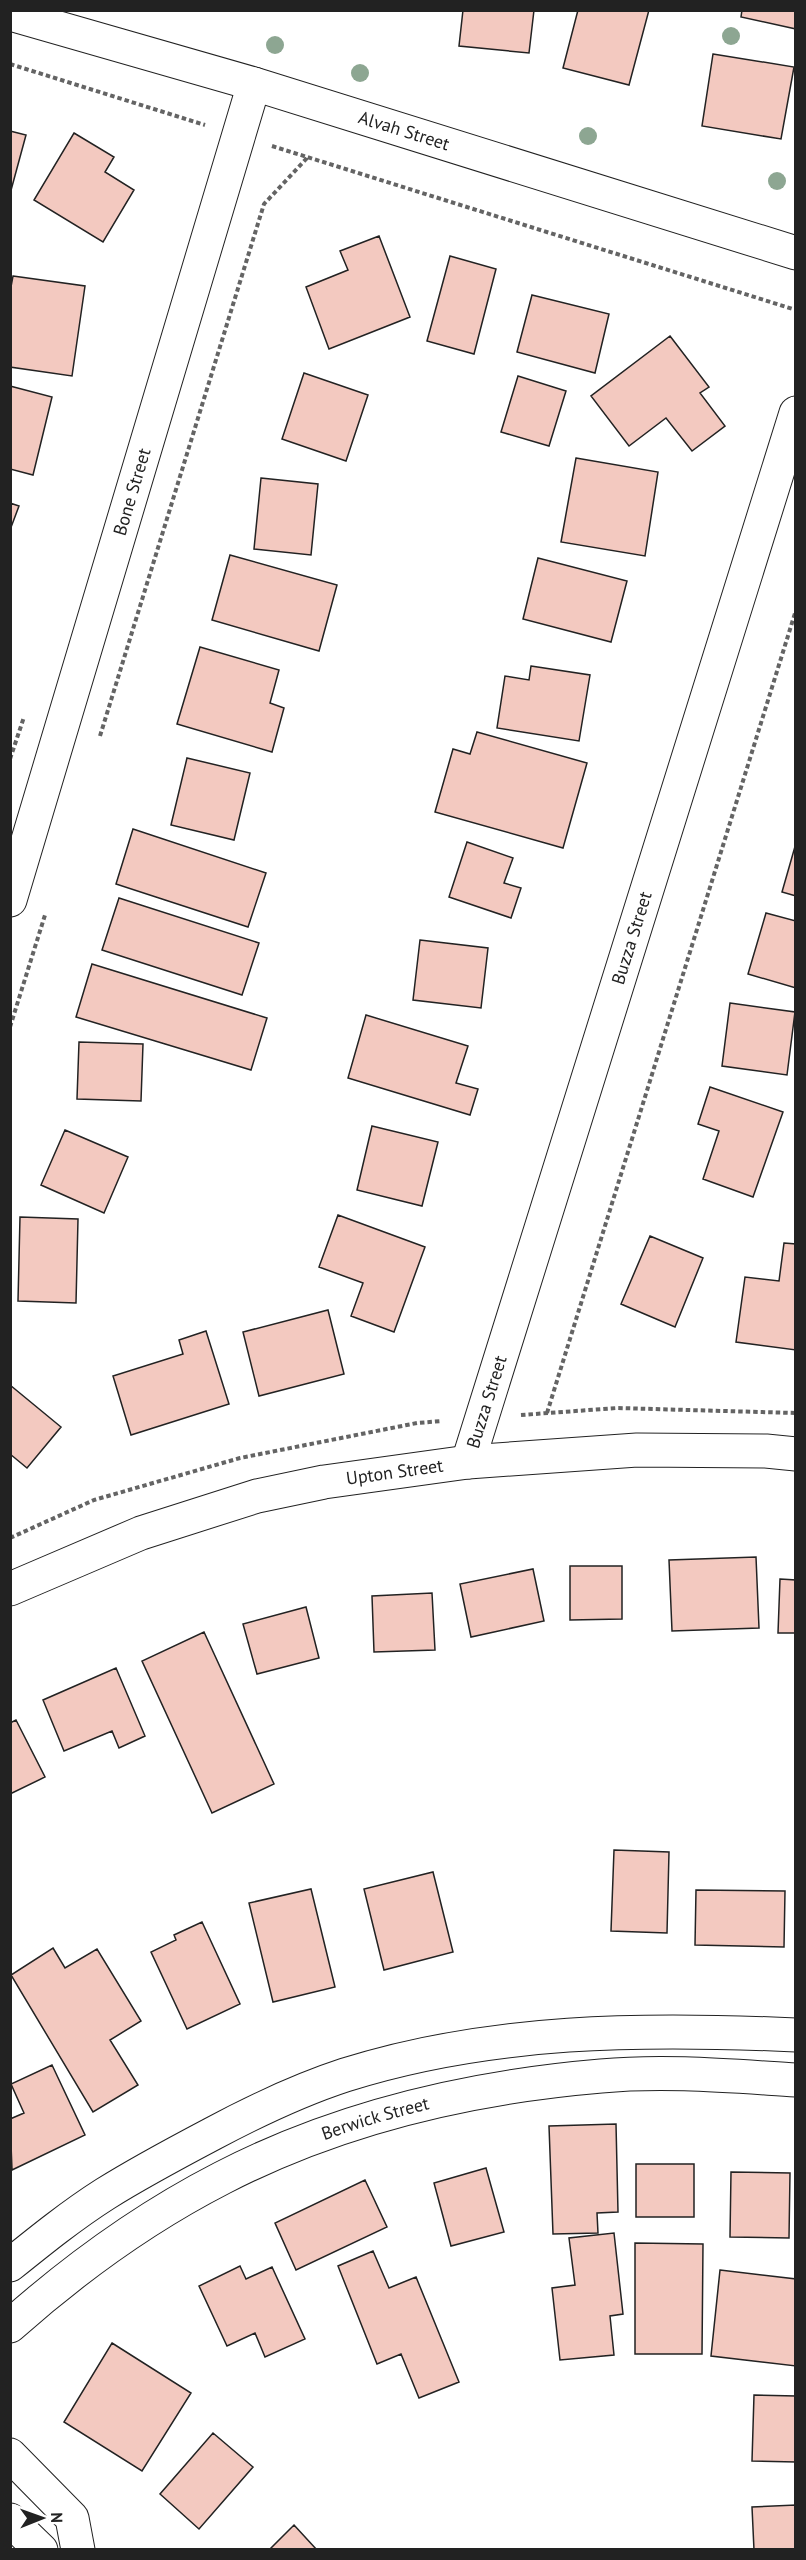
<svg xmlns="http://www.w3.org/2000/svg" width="806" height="2560" viewBox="0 0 806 2560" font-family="'PT Sans',sans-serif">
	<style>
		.building { fill: #f3c9c0; stroke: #222; stroke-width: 1.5 }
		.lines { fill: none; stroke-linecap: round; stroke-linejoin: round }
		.minor-casing { stroke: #222; stroke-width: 35 }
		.tertiary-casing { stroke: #222; stroke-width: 35 }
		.secondary-casing { stroke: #222; stroke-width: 35 }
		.path { stroke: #646464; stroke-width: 4; stroke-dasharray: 4.5 3; stroke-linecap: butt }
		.minor { stroke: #fff; stroke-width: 33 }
		.tertiary { stroke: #fff; stroke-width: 33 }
		.secondary { stroke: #fff; stroke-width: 33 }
		.tree { fill: #8da692 }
		.labels { text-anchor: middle; stroke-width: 4.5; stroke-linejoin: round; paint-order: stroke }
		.street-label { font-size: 18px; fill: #222; stroke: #fff }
	</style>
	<rect width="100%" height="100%" fill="#fff"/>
	<!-- building -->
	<path class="building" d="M463,10H534L529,53L459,46Z
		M578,10H649L629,85L563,68Z
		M742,10H796V29L741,17Z
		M713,54L794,67L781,139L702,126Z
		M10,131L26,135L10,194Z
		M74,133L114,157L105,172L134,190L103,242L34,200Z
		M379,236L410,317L329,349L306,287L348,270L340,251Z
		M450,256L496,269L474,354L427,341Z
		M13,276L85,286L72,376L10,367V292Z
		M532,295L609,314L595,373L517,352Z
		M670,336L709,387L700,393L725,426L692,451L666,418L629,446L591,396Z
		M304,373L368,395L346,461L282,439Z
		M518,376L566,391L549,446L501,432Z
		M10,386L52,397L33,475L10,469Z
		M576,458L658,472L645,556L561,542Z
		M261,478L318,484L311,555L254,549Z
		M10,503L19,506L10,530Z
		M230,555L337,585L319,651L212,620Z
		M538,558L627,581L611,642L523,619Z
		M200,647L279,670L270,703L284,708L272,752L177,724Z
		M531,666L590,675L579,741L497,728L505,676L529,680Z
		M477,732L587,763L563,848L435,812L453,749L470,754Z
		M187,758L250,773L234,840L171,825Z
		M133,829L266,873L248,927L116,884Z
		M467,842L513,858L504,883L521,888L511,918L449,897Z
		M796,843V896L782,892Z
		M119,898L259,943L242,995L102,950Z
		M766,913L796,921V988L748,974Z
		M420,940L488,948L481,1008L413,1000Z
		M92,964L267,1018L251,1070L76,1017Z
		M730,1003L795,1012L787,1075L722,1066Z
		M366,1015L468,1046L456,1083L478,1089L470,1115L348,1078Z
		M79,1042L143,1044L141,1101L77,1099Z
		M710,1087L783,1112L753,1197L703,1179L719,1131L698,1124Z
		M372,1126L438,1142L422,1206L357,1190Z
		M65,1130L128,1157L104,1213L41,1185Z
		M338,1215L425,1247L394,1332L351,1316L363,1283L319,1267Z
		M20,1217L78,1219L76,1303L18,1301Z
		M650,1236L703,1258L675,1327L621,1304Z
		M784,1243L796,1244V1350L736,1342L745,1277L779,1281Z
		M328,1310L344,1374L259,1396L243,1332Z
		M206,1331L229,1404L131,1435L113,1376L183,1354L179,1340Z
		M10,1385L61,1427L27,1468L10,1454Z
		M756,1557L759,1628L672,1631L669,1560Z
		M570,1566H622V1619L570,1620Z
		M533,1569L544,1621L471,1637L460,1584Z
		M780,1579L796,1580V1633H778Z
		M432,1593L435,1650L374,1652L372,1596Z
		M306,1607L319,1658L257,1674L243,1624Z
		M204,1632L274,1784L212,1813L142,1661Z
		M116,1668L145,1736L119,1748L112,1731L64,1751L43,1700Z
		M16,1720L45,1777L10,1794V1723Z
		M614,1850L669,1852L667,1933L611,1931Z
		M433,1872L453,1952L384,1970L364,1889Z
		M311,1889L335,1987L273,2002L249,1903Z
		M696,1890L785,1891L784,1947L695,1945Z
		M202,1922L240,2004L187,2029L151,1952L176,1940L174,1935Z
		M53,1948L65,1968L97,1949L141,2021L110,2040L138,2085L93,2112L11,1975Z
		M52,2065L85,2135L12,2170L10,2119L24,2113L11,2084Z
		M616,2124L618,2212L597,2213L598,2233L553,2234L549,2126Z
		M636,2164H694V2217H636Z
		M486,2168L504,2232L451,2246L434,2183Z
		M731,2172L790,2173L789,2238L730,2237Z
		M365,2180L387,2227L296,2270L275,2223Z
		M614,2233L623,2314L610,2316L614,2355L560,2360L552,2288L575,2285L569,2238Z
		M635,2243L703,2244L702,2354H635Z
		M373,2251L389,2288L416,2277L459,2382L419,2398L401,2354L377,2364L338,2266Z
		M240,2266L246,2279L272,2267L305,2339L265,2357L255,2333L227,2346L199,2286Z
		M720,2270L796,2279V2366L711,2356Z
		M112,2343L191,2393L142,2471L64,2422Z
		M754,2395L796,2396V2462L752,2461Z
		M213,2433L253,2467L199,2529L160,2494Z
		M796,2505V2550H754L752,2507Z
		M294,2525L317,2550H269Z"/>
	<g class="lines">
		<defs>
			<g id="minor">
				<path id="s1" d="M10,14L254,84L796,253"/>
				<path id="s2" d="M10,900L254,84"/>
				<path id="s3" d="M468,1462L796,413"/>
				<path id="s4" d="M10,1589L141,1533L257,1496L324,1482L468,1462L637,1450L766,1451L796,1454"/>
			</g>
			<path id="tertiary" d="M10,2455L72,2518L78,2550
				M10,2520L41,2550"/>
			<g id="secondary">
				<path d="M10,2265C41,2240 72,2215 105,2194C140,2172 176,2153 212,2134C255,2111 299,2090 345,2075C491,2029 644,2028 796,2035"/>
				<path id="s5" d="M10,2326C74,2269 146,2217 222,2178C338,2118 471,2087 601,2076C665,2070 731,2076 796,2080"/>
			</g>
		</defs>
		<!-- minor casing -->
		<use href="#minor" class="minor-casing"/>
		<!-- tertiary casing -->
		<use href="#tertiary" class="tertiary-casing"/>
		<!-- secondary casing -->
		<use href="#secondary" class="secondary-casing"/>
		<!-- path -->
		<path class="path" d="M10,64L205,125
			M272,146L796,310
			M100,736L264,204L308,157
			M10,759L24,717
			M10,1027L45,915
			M547,1413L796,610
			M521,1415L617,1408L796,1413
			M10,1538L94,1500L240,1458L417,1423L442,1421"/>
		<!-- minor -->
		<use href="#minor" class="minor"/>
		<!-- tertiary -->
		<use href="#tertiary" class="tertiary"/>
		<!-- secondary -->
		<use href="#secondary" class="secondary"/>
	</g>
	<!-- trees -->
	<g class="tree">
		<circle cx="731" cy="36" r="9"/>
		<circle cx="275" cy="45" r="9"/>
		<circle cx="360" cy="73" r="9"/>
		<circle cx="588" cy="136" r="9"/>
		<circle cx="777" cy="181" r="9"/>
	</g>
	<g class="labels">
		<!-- street labels -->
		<g class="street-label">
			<text dy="6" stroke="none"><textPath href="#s1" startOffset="411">Alvah Street</textPath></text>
			<text dy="6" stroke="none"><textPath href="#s2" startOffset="426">Bone Street</textPath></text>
			<text dy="6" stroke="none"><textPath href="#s3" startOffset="549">Buzza Street</textPath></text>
			<text dy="6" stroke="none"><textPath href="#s3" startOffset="63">Buzza Street</textPath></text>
			<text dy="6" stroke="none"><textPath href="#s4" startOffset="404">Upton Street</textPath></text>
			<text dy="6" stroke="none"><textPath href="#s5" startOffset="424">Berwick Street</textPath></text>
		</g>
	</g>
	<!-- border -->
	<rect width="806" height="2560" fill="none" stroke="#222222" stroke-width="24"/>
	<!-- north arrow -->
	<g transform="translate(42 2518) rotate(89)" stroke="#ffffff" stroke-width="4.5" paint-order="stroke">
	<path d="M0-4.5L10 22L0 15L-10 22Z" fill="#222222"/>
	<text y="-9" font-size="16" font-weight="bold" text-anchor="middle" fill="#222222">N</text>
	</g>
</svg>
